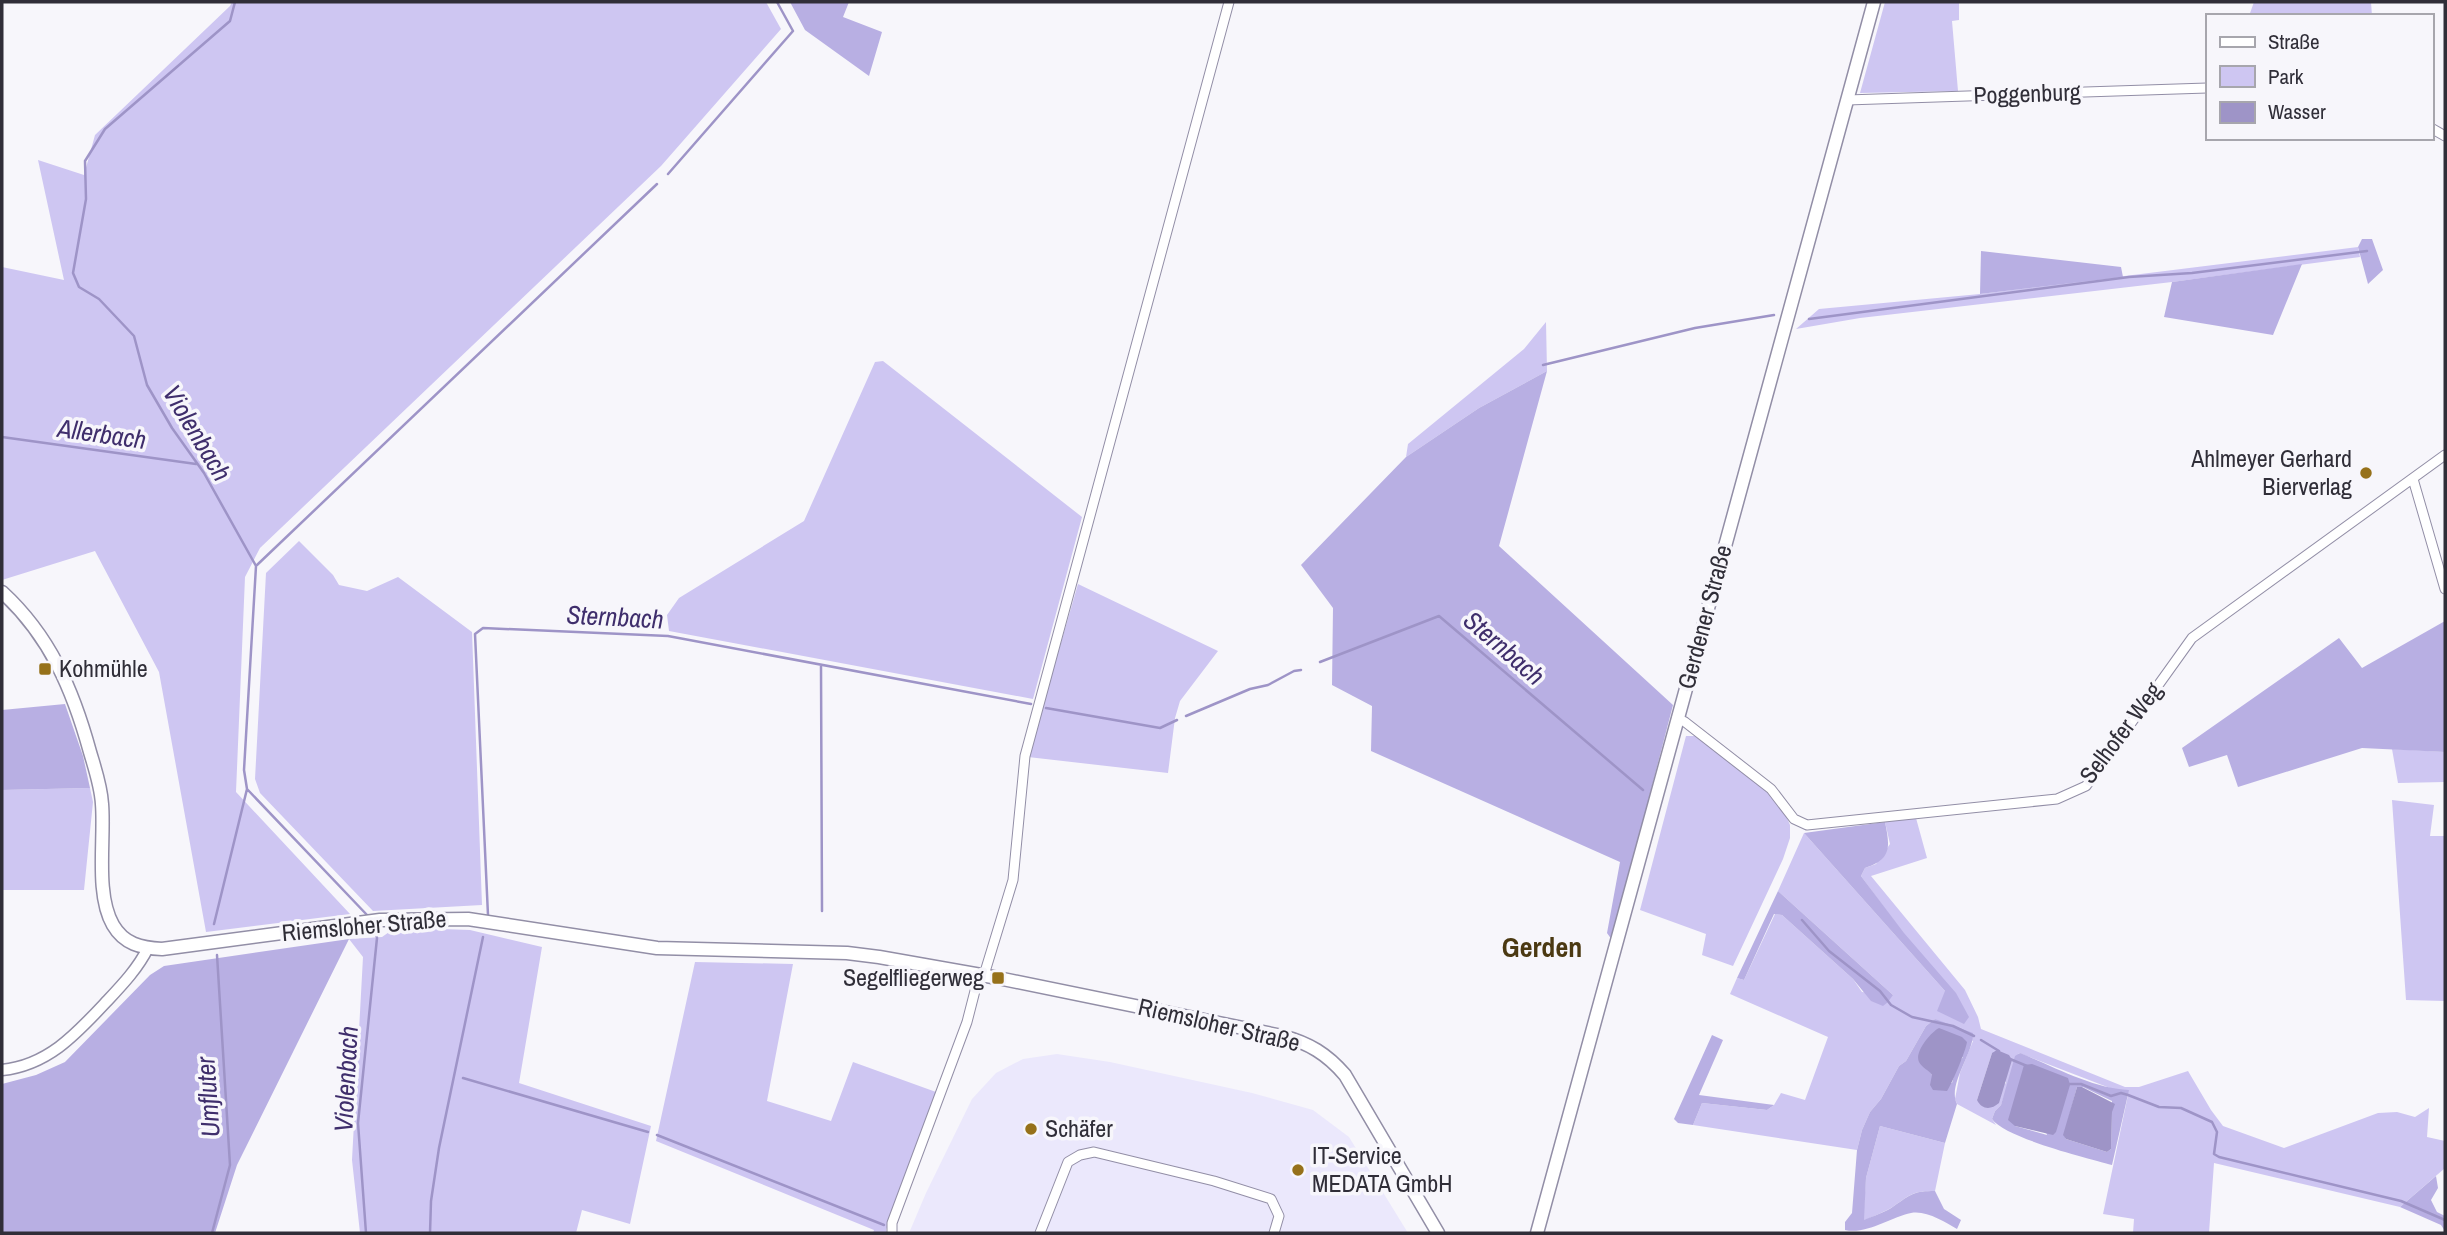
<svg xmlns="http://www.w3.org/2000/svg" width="2447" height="1235" viewBox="0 0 2447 1235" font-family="'Archivo Narrow',sans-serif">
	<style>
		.built { fill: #ebe8fc }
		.green { fill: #cec6f2; fill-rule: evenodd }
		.forest { fill: #b8afe3; fill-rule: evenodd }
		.water { fill: #9e94c7 }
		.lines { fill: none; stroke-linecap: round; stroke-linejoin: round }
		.stream { stroke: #9e94c7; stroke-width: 2.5 }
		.minor-casing { stroke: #928ea6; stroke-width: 11 }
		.tertiary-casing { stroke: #928ea6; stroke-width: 13 }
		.secondary-casing { stroke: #928ea6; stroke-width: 15 }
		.minor { stroke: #fff; stroke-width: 9 }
		.tertiary { stroke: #fff; stroke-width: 10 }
		.secondary { stroke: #fff; stroke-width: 12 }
		.poi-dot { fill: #96711a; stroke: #f7f6fb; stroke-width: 2.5 }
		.labels { text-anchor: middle; stroke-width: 7; stroke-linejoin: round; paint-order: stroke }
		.street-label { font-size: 24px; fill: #302e38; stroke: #f7f6fb }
		.poi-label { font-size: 24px; fill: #302e38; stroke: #f7f6fb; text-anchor: start }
		.water-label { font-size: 26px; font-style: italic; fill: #3f2e6c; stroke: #f7f6fb }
		.quarter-label { font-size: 28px; font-weight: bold; fill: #4b3912; stroke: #f7f6fb }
	</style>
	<rect width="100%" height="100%" fill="#f7f6fb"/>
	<!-- built -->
	<path class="built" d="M1057,1054L1110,1062L1252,1093L1313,1110L1349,1137L1408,1233H909L926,1193L972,1099L996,1073L1023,1059Z"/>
	<!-- green -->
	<path class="green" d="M232,2H766L781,29L661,166L260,548L245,577L236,792L350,914L206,932L159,672L95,551L2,580V267L64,280L38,160L84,175L95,135L230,6Z
		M1885,2H1959V20L1952,21L1958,91L1860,93Z
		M2254,2H2371L2372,16H2249Z
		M2358,247L2360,257L2172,282L1860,318L1796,329L1819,309L1980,294Z
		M1546,322L1547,371L1479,408L1406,457L1408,444L1524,349Z
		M883,361L1082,517L1033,699L669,631L667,615L679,598L804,521L875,362Z
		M299,541L333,575L339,585L367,591L398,577L472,632L482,905L373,911L260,793L255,779L266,573Z
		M1078,584L1218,651L1180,701L1175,718L1168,773L1028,757Z
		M1686,736H1695L1769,793L1785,813L1790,825V838L1783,859L1733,966L1702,955L1706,934L1640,910Z
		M2392,749L2445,752V782L2398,783Z
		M90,788L93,802L84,890H2V790Z
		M2392,800L2434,805L2430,836H2445V1001L2406,1000Z
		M1916,818L1927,858L1871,876L1965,990L1978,1017L1981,1029L2125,1087H2139L2188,1071L2211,1110L2223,1126L2284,1148L2378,1113L2397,1112L2415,1117L2429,1108L2427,1137L2445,1141V1168L2400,1207L2214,1163L2209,1233H2133L2134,1219L2103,1214L2128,1095L2019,1053L2001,1105L1995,1111L1992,1119L1996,1125L1957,1104L1955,1099L1960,1073L1973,1041L1935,1019L1926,1026L1906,1061L1899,1066L1881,1099L1870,1112L1862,1130L1857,1150L1693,1125L1702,1103L1767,1110L1774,1105L1781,1093L1805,1100L1828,1037L1730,994L1737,978L1744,980L1775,914L1782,915L1853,979L1862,992L1893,995L1778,891L1804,833L1945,991L1968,1021L1861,876L1865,868L1876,864L1890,844L1885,822ZM1992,1053L2006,1083L1977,1100Z
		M413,928L470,930L542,947L519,1083L651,1126L630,1224L582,1210L576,1233H360L352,1160L363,957L349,939L382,937L392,930Z
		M695,962L793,964L767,1101L831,1121L853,1062L936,1092L886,1230L887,1233H873L874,1230L656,1141Z
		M1880,1126L1945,1143L1935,1191C1913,1191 1911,1194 1894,1206C1885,1212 1873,1216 1863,1221L1866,1178Z"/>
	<!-- forest -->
	<path class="forest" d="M790,2H849L843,17L882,32L869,76L805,30Z
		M2362,239H2372L2383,270L2368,284L2358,247Z
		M1981,251L2121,267L2123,277L1980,294Z
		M2302,264L2273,335L2164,317L2172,282Z
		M1547,371L1499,546L1673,705L1612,940L1607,933L1620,862L1371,751L1372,706L1332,685L1333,608L1301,565L1406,457L1479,408Z
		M2445,621V752L2362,748L2238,787L2227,755L2189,767L2182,748L2339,638L2362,668Z
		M65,704L83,756L90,788L2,790V710Z
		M1885,822C1890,847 1892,859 1865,868L1861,876L1904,933L1956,993L1969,1017L1964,1024L1937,1011L1945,991L1804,833Z
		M1778,891L1893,995L1888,1002L1883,1006L1871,1001L1853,979L1782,915L1774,914L1744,980L1737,978Z
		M349,939L237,1165L215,1233H2V1084L36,1075L65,1062L150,975L164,966Z
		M1935,1019L1973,1033C1974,1053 1947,1085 1957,1104L1945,1143L1880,1126L1866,1178L1864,1220C1873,1216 1886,1212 1894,1206C1911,1194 1914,1191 1935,1191L1944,1209L1961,1220L1957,1229C1945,1222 1926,1210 1911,1213C1891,1217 1866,1235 1845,1230V1222L1852,1213L1857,1150L1862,1130L1870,1112L1881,1099L1899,1066L1906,1061L1926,1026ZM1963,1057L1957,1065L1952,1083L1932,1075L1929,1070Z
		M1712,1035L1723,1040L1699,1095L1774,1105L1767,1110L1702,1103L1693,1125L1678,1123L1674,1119Z
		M2020,1053C2052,1066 2094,1089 2129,1090L2112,1165C2087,1158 2005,1138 1992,1119L1995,1111L2001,1105L2015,1056ZM2025,1065L2047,1135L2015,1126L2018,1091ZM2077,1087H2083L2112,1101L2111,1149L2107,1152L2066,1139L2064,1135Z
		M2436,1176L2438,1188L2431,1200L2437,1212L2445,1216V1231L2441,1225L2400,1207Z"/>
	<!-- water -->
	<path class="water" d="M1939,1028L1962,1037L1967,1042C1966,1050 1952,1084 1947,1091L1933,1090L1930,1085L1932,1075C1929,1070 1922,1068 1919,1062C1914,1052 1931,1032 1939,1028Z
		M1997,1050L2009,1055L2012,1060L1999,1103C1991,1110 1982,1110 1977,1100L1992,1053Z
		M2032,1064L2068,1078L2070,1085L2056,1132L2053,1135L2015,1126L2008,1120L2024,1065Z
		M2077,1087H2082L2115,1104L2112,1112L2111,1149L2107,1152L2066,1139L2063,1135Z"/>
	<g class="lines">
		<!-- stream -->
		<path class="stream" d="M235,2L230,21L105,129L85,161L86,199L73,273L79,287L99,299L134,336L147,385L172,428L204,473L256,566L244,770L247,789L368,916
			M668,174L793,31L777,2
			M1809,319L2129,277L2192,273L2367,251
			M1543,365L1695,328L1774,315
			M2,437L196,464
			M257,565L657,184
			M1320,662L1439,616L1643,790
			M821,666L822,911
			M1046,708L1160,728L1177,720
			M1186,716L1250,689L1268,685L1294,671L1301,670
			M488,915L475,634L483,628L668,636L1031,704
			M1802,920L1829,951L1880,991L1891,1005L1912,1017L1953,1026L1974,1036
			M214,924L247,789
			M1981,1040L1999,1051
			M2010,1059L2027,1066
			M463,1078L648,1132
			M2068,1084H2081L2111,1096L2121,1093L2128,1095L2159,1107L2181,1108L2212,1122L2217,1132L2214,1154L2219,1157L2401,1201L2445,1220
			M657,1135L884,1225
			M212,1233L230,1165L217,955
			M366,1233L358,1123L377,938L375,927
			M430,1233L431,1201L439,1148L483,937"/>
		<defs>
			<path id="minor" d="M1847,100L2207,88
				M2431,128L2445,136
				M2413,479L2445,589
				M1677,718L1685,722L1771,789L1794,819L1807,825L2057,799L2086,786L2192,638L2445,455
				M892,1233V1223L967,1022L977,983L984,975L1013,880L1025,756L1229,2
				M1040,1233L1068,1162L1080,1155L1094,1152L1214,1181L1271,1199L1279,1216L1274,1233"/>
			<path id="tertiary" d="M2,1070C49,1065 77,1033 108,1000C123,984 138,968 148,948"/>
			<path id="secondary" d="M2,592C50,636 73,690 90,752C95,769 101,786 102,804C105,839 95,894 113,925C124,944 141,948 162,949L380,920L468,919L657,948L847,953L879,957L998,978L1282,1036C1309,1043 1327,1054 1345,1075L1438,1233
				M1537,1233L1874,2"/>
		</defs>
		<!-- minor casing -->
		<use href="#minor" class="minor-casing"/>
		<!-- tertiary casing -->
		<use href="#tertiary" class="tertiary-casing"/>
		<!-- secondary casing -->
		<use href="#secondary" class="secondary-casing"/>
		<!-- minor -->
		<use href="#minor" class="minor"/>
		<!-- tertiary -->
		<use href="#tertiary" class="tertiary"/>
		<!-- secondary -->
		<use href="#secondary" class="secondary"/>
	</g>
	<!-- markers -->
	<g class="poi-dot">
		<circle cx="2366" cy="473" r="7"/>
		<rect x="38" y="662" width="14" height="14" rx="3.5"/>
		<rect x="991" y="971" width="14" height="14" rx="3.5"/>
		<circle cx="1031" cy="1129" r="7"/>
		<circle cx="1298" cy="1170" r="7"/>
	</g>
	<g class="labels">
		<!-- street labels -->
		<g class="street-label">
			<text transform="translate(2027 94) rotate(-2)" y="8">Poggenburg</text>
			<text transform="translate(1705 617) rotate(-75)" y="8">Gerdener Straße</text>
			<text transform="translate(2121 733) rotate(-53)" y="8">Selhofer Weg</text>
			<text transform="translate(364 926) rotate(-5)" y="8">Riemsloher Straße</text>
			<text transform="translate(1219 1025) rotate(13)" y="8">Riemsloher Straße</text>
		</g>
		<!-- poi labels -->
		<g class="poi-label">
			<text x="2352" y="467" text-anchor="end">Ahlmeyer Gerhard<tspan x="2352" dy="28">Bierverlag</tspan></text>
			<text x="59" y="677">Kohmühle</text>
			<text x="984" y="986" text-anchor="end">Segelfliegerweg</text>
			<text x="1045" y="1137">Schäfer</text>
			<text x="1312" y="1164">IT-Service<tspan x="1312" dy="28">MEDATA GmbH</tspan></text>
		</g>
		<!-- water labels -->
		<g class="water-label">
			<text transform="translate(197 433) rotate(59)" y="9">Violenbach</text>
			<text transform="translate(102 434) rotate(8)" y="9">Allerbach</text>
			<text transform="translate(615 617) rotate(3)" y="9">Sternbach</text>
			<text transform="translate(1504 648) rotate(41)" y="9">Sternbach</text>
			<text transform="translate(346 1079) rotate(-87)" y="9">Violenbach</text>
			<text transform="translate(208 1097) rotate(-94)" y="9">Umfluter</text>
		</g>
		<!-- quarter labels -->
		<g class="quarter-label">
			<text x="1542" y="957">Gerden</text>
		</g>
	</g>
	<!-- border -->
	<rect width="2447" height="1235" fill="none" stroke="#302e38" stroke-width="7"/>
	<!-- legend -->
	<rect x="2206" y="14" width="228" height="126" fill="#f7f6fb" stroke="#a7a6ad" stroke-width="2"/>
	<rect x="2220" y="37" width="35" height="10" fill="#ffffff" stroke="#a7a6ad" stroke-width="2"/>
	<text x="2268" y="49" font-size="21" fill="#302e38">Straße</text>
	<rect x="2220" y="66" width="35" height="21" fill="#cec6f2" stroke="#a7a6ad" stroke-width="2"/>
	<text x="2268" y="84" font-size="21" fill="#302e38">Park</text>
	<rect x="2220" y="102" width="35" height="21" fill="#9e94c7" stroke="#a7a6ad" stroke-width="2"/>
	<text x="2268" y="119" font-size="21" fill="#302e38">Wasser</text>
</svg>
